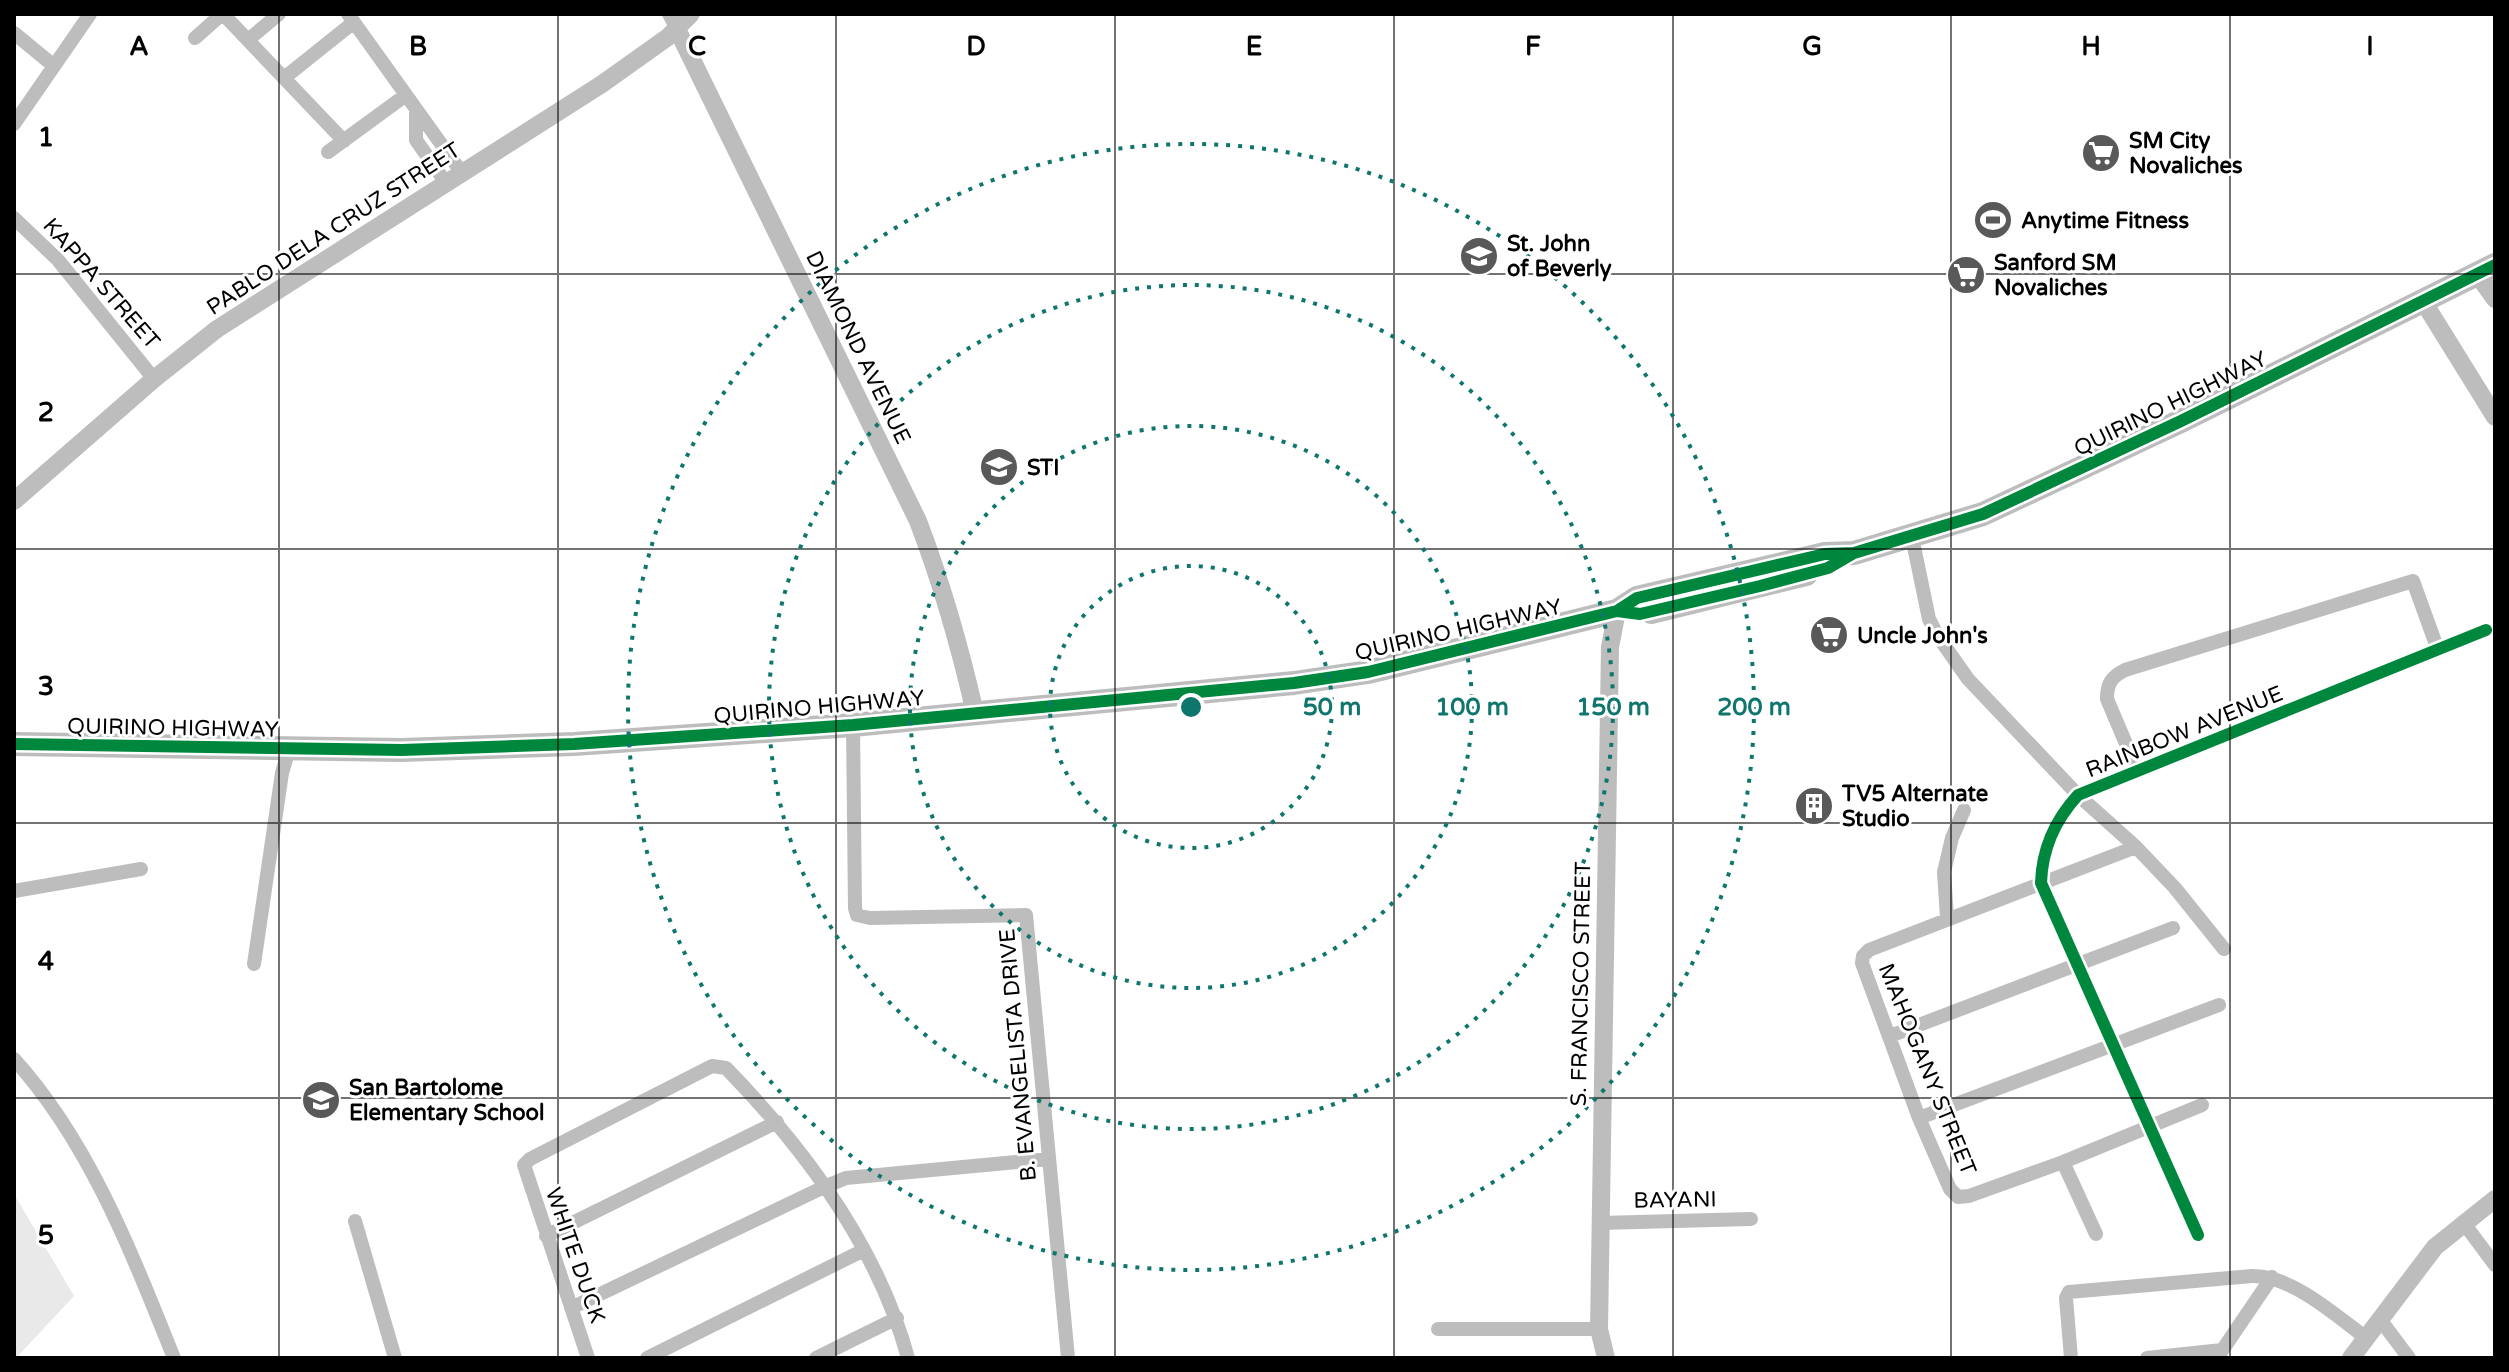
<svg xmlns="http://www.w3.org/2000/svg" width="2509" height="1372" viewBox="0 0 2509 1372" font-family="'Varela Round',sans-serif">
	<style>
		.green { fill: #e9e9e9 }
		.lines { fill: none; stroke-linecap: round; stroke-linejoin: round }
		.minor { stroke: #bdbdbd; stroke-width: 14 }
		.tertiary { stroke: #bdbdbd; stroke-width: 18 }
		.primary { stroke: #bdbdbd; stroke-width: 24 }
		.cycleway-casing { stroke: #fff; stroke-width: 17 }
		.cycleway { stroke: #00873e; stroke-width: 12 }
		.grid { fill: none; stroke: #000; stroke-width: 2; stroke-opacity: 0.55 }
		.ring { fill: none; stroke: #0f766e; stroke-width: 4; stroke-dasharray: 4 8 }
		.labels { text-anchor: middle; stroke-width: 6; stroke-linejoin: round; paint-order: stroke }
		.poi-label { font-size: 22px; font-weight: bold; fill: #000; stroke: #fff; text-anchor: start }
		.street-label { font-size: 22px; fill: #000; stroke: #fff }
		.grid-label { font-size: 26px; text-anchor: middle; font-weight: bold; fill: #000; stroke: #fff; stroke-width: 6; stroke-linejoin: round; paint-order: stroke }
		.centre { fill: #0f766e; stroke: #fff; stroke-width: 4 }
		.ring-label { font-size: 24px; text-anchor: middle; font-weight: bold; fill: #0f766e; stroke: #fff; stroke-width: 6; stroke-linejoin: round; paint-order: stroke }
	</style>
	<rect width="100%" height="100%" fill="#fff"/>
	<!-- green -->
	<path class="green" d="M14,1194L74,1296L16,1358H14Z"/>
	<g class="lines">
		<!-- minor -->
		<path class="minor" d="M223,14L344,141
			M348,14L462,173
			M669,14L677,29
			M14,33L54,66
			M195,38L222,14
			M248,40L279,14
			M284,78L354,22
			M416,110V140L446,183
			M14,124L90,14
			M328,152L406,95
			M14,218L58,260L154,379
			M1912,537L1929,619L1937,635L1968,679L2078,795L2136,847L2175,888L2224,949
			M853,725L855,908L857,915L870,918L1026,915L1068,1358
			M2138,772L2107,699C2107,684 2111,677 2125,670L2413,581L2438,650
			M2136,847L1869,950L1863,956L1862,963L1919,1118L1950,1189L1958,1197L1969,1196L2063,1162L2202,1105
			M14,891L141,869
			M1947,918L1944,872L1952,838L1964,810
			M254,964L282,773L289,749
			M1890,1036L2173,928
			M14,1059C90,1143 132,1254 174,1358
			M1919,1118L2219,1005
			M2063,1162L2096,1234
			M355,1221L395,1358
			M2463,1222L2495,1265
			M1600,1223L1751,1219
			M2198,1235L2041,883C2042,849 2055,820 2078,795L2486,630
			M546,1236L777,1122
			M571,1308L824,1187L846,1178L1049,1159
			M2379,1318L2409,1358
			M1438,1329H1599
			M588,1358L524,1165L530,1159L712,1066L726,1068C805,1149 878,1247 908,1358
			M647,1358L864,1250
			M816,1358L897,1318
			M2071,1358L2066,1298L2069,1292L2252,1276C2291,1275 2335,1315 2365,1337
			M2147,1358L2222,1350
			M2217,1358L2272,1277"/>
		<!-- tertiary -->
		<path class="tertiary" d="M677,29L918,521C942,584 960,647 975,713
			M2477,274L2495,299
			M2423,301L2495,417
			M14,501L154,379L217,329L602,84L668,37L691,14
			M1606,1358L1599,1329L1610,647L1617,611
			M2351,1358L2435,1247L2495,1199"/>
		<!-- primary -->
		<path class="primary" d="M1651,612L1806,574
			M14,744L402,750L574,744L853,725L1294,683L1368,672L1617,611L1637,598L1825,554L1854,553L1983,514L2181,421L2495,265"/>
		<defs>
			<path id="cycleway" d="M1617,611L1640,614L1760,586L1828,568L1852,554
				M14,744L402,750L574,744L853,725L1294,683L1368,672L1617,611L1637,598L1825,554L1854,553L1983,514L2181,421L2495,265
				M2198,1235L2041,883C2042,849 2055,820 2078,795L2486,630"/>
		</defs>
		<!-- cycleway casing -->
		<use href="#cycleway" class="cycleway-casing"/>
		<!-- cycleway -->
		<use href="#cycleway" class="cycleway"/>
	</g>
	<!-- grid -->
	<path class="grid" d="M279,14V1358M558,14V1358M836,14V1358M1115,14V1358M1394,14V1358M1673,14V1358M1951,14V1358M2230,14V1358M14,274H2495M14,549H2495M14,823H2495M14,1098H2495"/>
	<!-- distance rings -->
	<g class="ring">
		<circle cx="1191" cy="707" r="141"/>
		<circle cx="1191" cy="707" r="281"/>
		<circle cx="1191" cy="707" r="422"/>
		<circle cx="1191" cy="707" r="563"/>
	</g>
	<!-- icons -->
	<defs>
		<symbol id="supermarket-disc" viewBox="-11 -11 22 22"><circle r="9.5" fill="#595959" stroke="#fff"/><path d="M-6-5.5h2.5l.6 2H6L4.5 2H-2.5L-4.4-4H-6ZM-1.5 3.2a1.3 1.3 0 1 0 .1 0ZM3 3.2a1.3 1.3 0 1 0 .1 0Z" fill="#fff"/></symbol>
		<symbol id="stadium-disc" viewBox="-11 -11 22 22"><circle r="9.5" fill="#595959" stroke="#fff"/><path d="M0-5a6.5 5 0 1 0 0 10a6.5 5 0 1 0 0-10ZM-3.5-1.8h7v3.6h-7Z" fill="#fff"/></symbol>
		<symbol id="school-disc" viewBox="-11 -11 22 22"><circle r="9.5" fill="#595959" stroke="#fff"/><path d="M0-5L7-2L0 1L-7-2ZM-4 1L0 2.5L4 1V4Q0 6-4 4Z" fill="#fff"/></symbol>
		<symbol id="university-disc" viewBox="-11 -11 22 22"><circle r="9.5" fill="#595959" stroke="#fff"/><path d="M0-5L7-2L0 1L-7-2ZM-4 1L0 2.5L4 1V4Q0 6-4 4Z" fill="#fff"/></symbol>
		<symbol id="building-disc" viewBox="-11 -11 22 22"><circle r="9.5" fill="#595959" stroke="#fff"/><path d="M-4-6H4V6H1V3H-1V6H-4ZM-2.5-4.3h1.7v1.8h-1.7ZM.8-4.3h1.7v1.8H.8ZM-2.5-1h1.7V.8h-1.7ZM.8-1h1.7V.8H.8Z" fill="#fff"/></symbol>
	</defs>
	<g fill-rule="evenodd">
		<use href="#supermarket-disc" x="2079" y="131" width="44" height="44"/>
		<use href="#stadium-disc" x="1971" y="198" width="44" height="44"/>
		<use href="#school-disc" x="1457" y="234" width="44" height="44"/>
		<use href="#supermarket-disc" x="1944" y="253" width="44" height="44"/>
		<use href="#university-disc" x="977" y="445" width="44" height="44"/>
		<use href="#supermarket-disc" x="1807" y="613" width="44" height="44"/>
		<use href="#building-disc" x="1792" y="784" width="44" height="44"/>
		<use href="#school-disc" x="299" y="1078" width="44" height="44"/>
	</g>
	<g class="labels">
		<!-- poi labels -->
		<g class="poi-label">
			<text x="2129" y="148">SM City<tspan x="2129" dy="25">Novaliches</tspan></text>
			<text x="2021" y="228">Anytime Fitness</text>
			<text x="1507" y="251">St. John<tspan x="1507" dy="25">of Beverly</tspan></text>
			<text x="1994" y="270">Sanford SM<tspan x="1994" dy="25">Novaliches</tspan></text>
			<text x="1027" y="475">STI</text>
			<text x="1857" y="643">Uncle John's</text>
			<text x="1842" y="801">TV5 Alternate<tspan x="1842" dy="25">Studio</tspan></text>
			<text x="349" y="1095">San Bartolome<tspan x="349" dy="25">Elementary School</tspan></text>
		</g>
		<!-- street labels -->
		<g class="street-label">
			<text transform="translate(333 228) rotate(-33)" y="8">PABLO DELA CRUZ STREET</text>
			<text transform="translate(102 283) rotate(49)" y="8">KAPPA STREET</text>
			<text transform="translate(859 347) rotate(64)" y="8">DIAMOND AVENUE</text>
			<text transform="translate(2170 403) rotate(-26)" y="8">QUIRINO HIGHWAY</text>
			<text transform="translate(1458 629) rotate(-13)" y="8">QUIRINO HIGHWAY</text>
			<text transform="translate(819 706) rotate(-5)" y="8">QUIRINO HIGHWAY</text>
			<text transform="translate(173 727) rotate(1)" y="8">QUIRINO HIGHWAY</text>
			<text transform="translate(2184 731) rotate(-22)" y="8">RAINBOW AVENUE</text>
			<text transform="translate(1580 984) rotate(-89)" y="8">S. FRANCISCO STREET</text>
			<text transform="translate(1017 1055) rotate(-95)" y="8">B. EVANGELISTA DRIVE</text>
			<text transform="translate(1928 1069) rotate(68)" y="8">MAHOGANY STREET</text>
			<text transform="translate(1675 1199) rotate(-1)" y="8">BAYANI</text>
			<text transform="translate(576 1255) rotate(71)" y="8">WHITE DUCK</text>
		</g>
	</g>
	<g class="grid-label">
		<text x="139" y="55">A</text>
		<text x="418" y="55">B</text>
		<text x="697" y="55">C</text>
		<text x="976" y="55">D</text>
		<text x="1254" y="55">E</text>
		<text x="1533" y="55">F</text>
		<text x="1812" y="55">G</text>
		<text x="2091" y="55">H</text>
		<text x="2370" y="55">I</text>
		<text x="46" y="146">1</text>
		<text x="46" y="421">2</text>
		<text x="46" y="695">3</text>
		<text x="46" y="970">4</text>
		<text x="46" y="1244">5</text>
	</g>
	<circle cx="1191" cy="707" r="12" class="centre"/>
	<g class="ring-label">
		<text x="1332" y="715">50 m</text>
		<text x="1472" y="715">100 m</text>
		<text x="1613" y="715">150 m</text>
		<text x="1754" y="715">200 m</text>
	</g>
	<!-- border -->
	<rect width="2509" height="1372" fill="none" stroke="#000000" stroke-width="32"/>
</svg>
